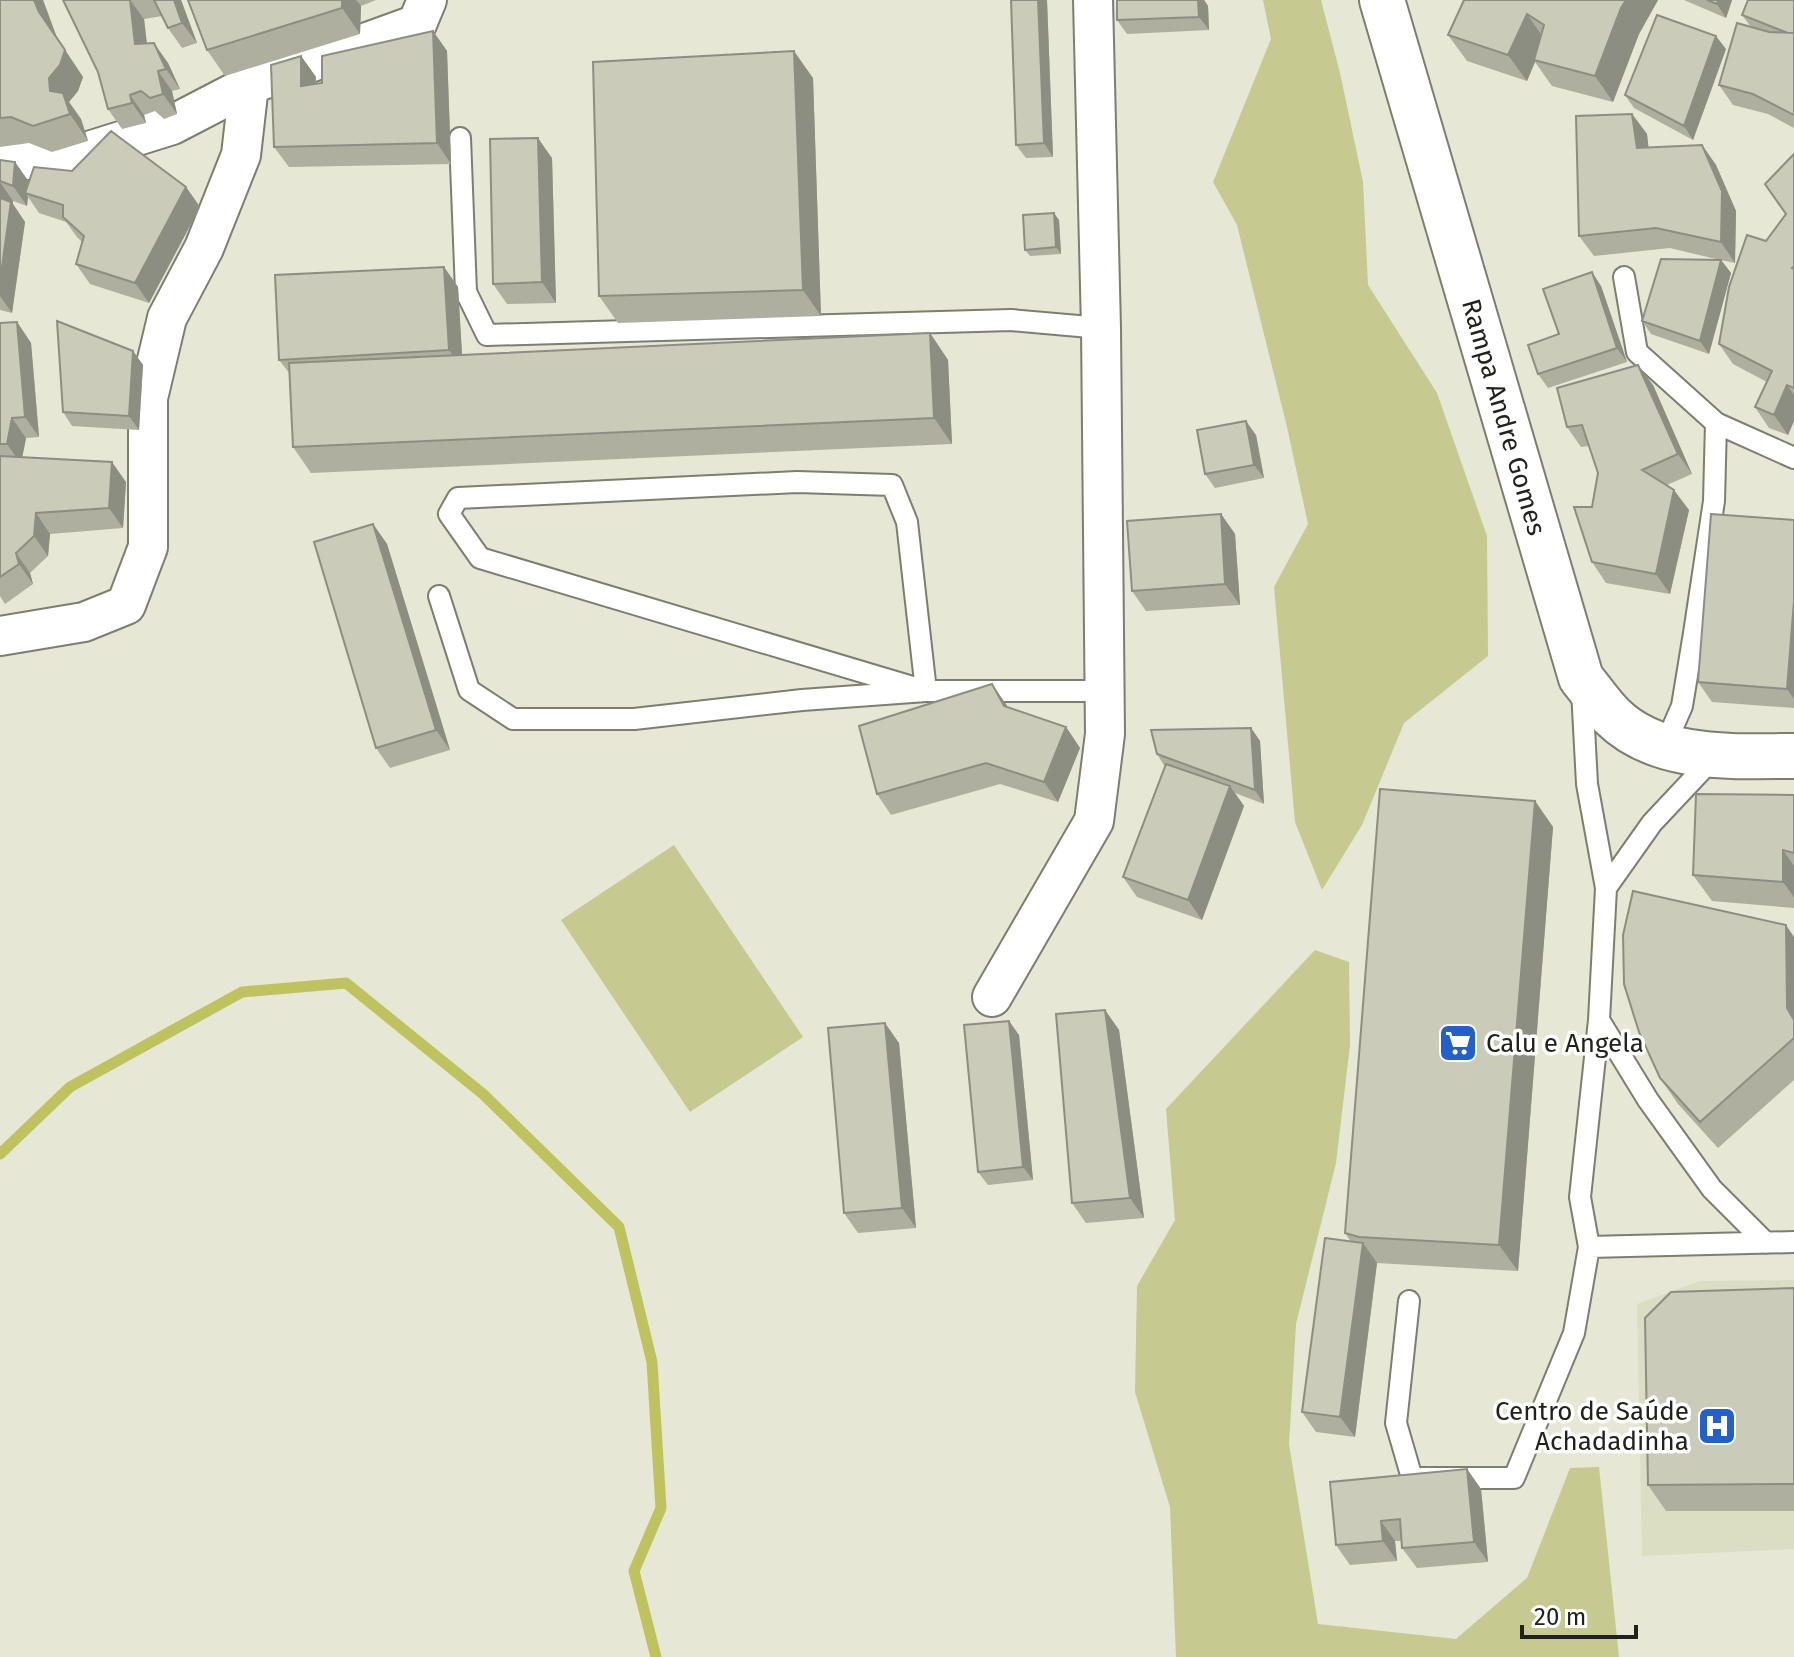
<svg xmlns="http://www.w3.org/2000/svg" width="1794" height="1657" viewBox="0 0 1794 1657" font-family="'Fira Sans',sans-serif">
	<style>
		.built { fill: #dcdec4 }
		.green { fill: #c6c990 }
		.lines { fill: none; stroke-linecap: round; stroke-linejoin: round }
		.stream { stroke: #bfc35f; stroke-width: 11 }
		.service-casing { stroke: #7d7e6e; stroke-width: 24 }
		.minor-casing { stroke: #7d7e6e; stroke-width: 42 }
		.tertiary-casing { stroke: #7d7e6e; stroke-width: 48 }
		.service { stroke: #fff; stroke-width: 20 }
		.minor { stroke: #fff; stroke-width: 38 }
		.tertiary { stroke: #fff; stroke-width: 44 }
		.wall { fill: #aeaf9f }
		.shaded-wall { fill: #8d8e82 }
		.building { fill: #cacbb9; stroke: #8d8e82; stroke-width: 2 }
		.labels { text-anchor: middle; stroke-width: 7; stroke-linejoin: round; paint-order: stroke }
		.street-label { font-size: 26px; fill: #21221b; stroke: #fff }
		.poi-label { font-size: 26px; fill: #21221b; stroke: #fff; text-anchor: start }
	</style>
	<rect width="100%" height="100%" fill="#e6e7d4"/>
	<!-- built -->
	<path class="built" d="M1794,1280V1549L1642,1556L1637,1304L1700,1281Z"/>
	<!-- green -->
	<path class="green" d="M1263,0H1321L1340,73L1363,182L1368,285L1437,393L1487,536L1488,656L1404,723L1362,825L1322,890L1295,822L1274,587L1308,524L1287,427L1237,225L1213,182L1271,39Z
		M674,845L803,1037L690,1112L561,920Z
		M1315,950L1349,962L1350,1045L1336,1163L1296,1324L1289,1444L1318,1624L1456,1639L1527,1578L1570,1468L1599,1467L1619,1657H1176L1170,1507L1135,1392L1137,1286L1175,1220L1166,1109Z"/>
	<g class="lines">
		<!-- stream -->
		<path class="stream" d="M0,1154L70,1087L242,992L346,983L483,1094L619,1227L652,1362L661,1508L634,1571L656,1657"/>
		<defs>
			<path id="service" d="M460,138L466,292L487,335L1011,320L1101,328
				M1624,277L1637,352L1716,423
				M439,596L469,690L513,719H634L802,700L926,691L907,522L892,485L797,482L458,498L449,514L480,558L926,691H1104
				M1582,690L1587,784L1606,888L1599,1020L1580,1197L1589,1247L1794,1242
				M1665,745L1682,706L1694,633L1714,501L1716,423L1794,458
				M1606,888L1652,823L1715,756
				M1599,1020L1648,1100L1712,1189L1766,1243
				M1409,1301L1396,1423L1412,1478H1514L1574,1333L1589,1247"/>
			<path id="minor" d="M0,159L57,161L172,125L249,85L417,24L427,0
				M0,636L84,622L126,605L148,547V398L167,318L204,248L241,155L249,85
				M992,997L1094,821L1105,734L1101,328L1093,0"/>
			<path id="tertiary" d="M1382,0L1581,678C1591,690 1601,705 1612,716C1658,762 1734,756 1794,756"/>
		</defs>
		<!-- service casing -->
		<use href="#service" class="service-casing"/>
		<!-- minor casing -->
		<use href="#minor" class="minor-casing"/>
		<!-- tertiary casing -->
		<use href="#tertiary" class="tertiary-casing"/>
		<!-- service -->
		<use href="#service" class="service"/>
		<!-- minor -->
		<use href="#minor" class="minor"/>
		<!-- tertiary -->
		<use href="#tertiary" class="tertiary"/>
	</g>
	<!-- wall -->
	<path class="wall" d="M0,0H43L57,38L83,77L78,91L69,102L81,119L88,141L52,152L29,143L0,147Z
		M63,0H181L197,43L182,48L168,28L162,16L144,19L147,43L168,63L180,89L172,91L177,114L164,119L155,111L144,115L146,123L122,129L108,109L98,72Z
		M188,0H376L361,6L360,34L225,76L207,50Z
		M1011,0H1047L1053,157L1026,158L1016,145Z
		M1117,0H1204L1208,6L1209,30L1127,34L1117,20Z
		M1464,0H1658L1639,34L1613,102L1552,86L1535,62L1527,81L1467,61L1448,35Z
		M1684,0H1732L1726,18Z
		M1794,0V128L1768,114L1733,105L1719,85L1751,27L1742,15Z
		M433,31L447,51L451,164L289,167L274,147L301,56L316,77V84L322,83Z
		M1726,49L1693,140L1634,108L1625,95Z
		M813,78L821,316L618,323L599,296Z
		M1632,114L1647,134L1648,148L1702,145L1716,165L1736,211L1735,263L1721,260L1731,273L1709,354L1651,334L1642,321L1720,260L1670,248L1594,256L1579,236Z
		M1794,154V421L1788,435L1769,428L1755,407L1767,382L1733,364L1719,344L1766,241L1786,214Z
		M552,158L556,303L507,304L493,284Z
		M0,160L15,162L29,182L186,187L200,207L149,303L90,284L76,264L82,242L77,237L66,222L39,213L28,197L27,206L13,201V204L25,222L12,313L0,310Z
		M1059,220L1061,254L1030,256L1025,250Z
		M444,267L458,287L462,355L930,333L948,360L952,444L311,473L293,447L290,374L279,360Z
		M1601,286L1627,362L1548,388L1538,374L1559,334Z
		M17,322L31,343L39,437L26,438L22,457L126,482L123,528L50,534L48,556L30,573L33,584L5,604L0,596V323Z
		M133,351L143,365L139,430L72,426L63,412Z
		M1653,385L1692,474L1667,485L1689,510L1670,594L1606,583L1592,562V507L1598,473L1589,446L1581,447L1567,427Z
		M1256,435L1264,478L1215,488L1205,474Z
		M1221,514L1235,534L1240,605L1146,611L1132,591Z
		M1794,520V708L1712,702L1698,682Z
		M373,524L387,544L450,750L390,768L376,748Z
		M1008,707L1066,727L1080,748L1058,802L1000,784L891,815L877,794Z
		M1251,728L1260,741L1264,804L1235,793L1244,806L1202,920L1137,897L1123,877L1165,767L1157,754Z
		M1794,795V908L1712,901L1693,875Z
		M1535,801L1553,827L1518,1271L1377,1263L1355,1437L1316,1432L1302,1412L1351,1242L1345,1233Z
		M1794,937V1080L1718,1148L1678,1104L1660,1078Z
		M1105,1010L1119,1030L1144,1218L1086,1223L1072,1203Z
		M1019,1035L1033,1180L988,1185L978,1172Z
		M899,1043L916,1228L858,1233L844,1213Z
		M1794,1288V1511H1666L1648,1485Z
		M1467,1469L1481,1489L1488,1562L1417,1568L1402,1548V1541H1395L1397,1561L1350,1565L1336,1545Z"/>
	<!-- shaded-wall -->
	<path class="shaded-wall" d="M34,0H43L57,38L83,77L78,91L69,102L81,119L88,141L70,114L67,107L68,117L50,91Z
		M130,0L144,19L149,64L135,44Z
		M174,0H181L197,43L182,23Z
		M342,0H356L361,6L360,34L342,8Z
		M1038,0H1047L1053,157L1044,143Z
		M1198,0H1204L1208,6L1209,30L1199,17Z
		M1626,0H1658L1639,34L1613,102L1595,76L1621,8Z
		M1718,0H1732L1726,18L1717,4Z
		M1527,14L1545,40L1534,60L1535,62L1527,81L1508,55Z
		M433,31L447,51L451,164L437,143Z
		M1716,36L1726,49L1693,140L1684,126Z
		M154,43L168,63L180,89L166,69Z
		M794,51L813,78L821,316L803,290Z
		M301,56L316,77L315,106L301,86Z
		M158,71L172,91L177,114L163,94Z
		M130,95L144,115L146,123L132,103Z
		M1632,114L1647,134L1651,169L1637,148Z
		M538,138L552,158L556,303L542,282Z
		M1702,145L1716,165L1736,211L1735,263L1721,242Z
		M15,162L29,182L25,193L28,197L27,206L13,186Z
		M0,182L13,201V204L25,222L12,313L0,296Z
		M186,187L200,207L149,303L135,283Z
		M1054,213L1059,220L1061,254L1056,247Z
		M1721,260L1731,273L1709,354L1700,341Z
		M444,267L458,287L463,370L449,350Z
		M1592,272L1601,286L1627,362L1617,348Z
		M17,322L31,343L39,437L25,417Z
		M930,333L948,360L952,444L934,418Z
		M133,351L143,365L139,430L129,416Z
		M1638,365L1653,385L1692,474L1678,454Z
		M1787,385L1794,395V421L1788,435L1774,415Z
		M12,418L26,438L21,464L7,444Z
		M1246,421L1256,435L1264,478L1254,465Z
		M112,462L126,482L123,528L109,508Z
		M1674,490L1689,510L1670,594L1656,574Z
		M36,513L50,534L48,556L34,536Z
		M1221,514L1235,534L1240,605L1225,584Z
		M373,524L387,544L450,750L436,730Z
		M16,553L30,573L33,584L19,564Z
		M1794,601V699L1787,689Z
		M992,684L1006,704L1018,726L1004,706Z
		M1066,727L1080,748L1058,802L1044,782Z
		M1251,728L1260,741L1264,804L1255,790Z
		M1230,786L1244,806L1202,920L1188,900Z
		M1535,801L1553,827L1518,1271L1499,1245Z
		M1783,850L1794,866V897L1783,882Z
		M1786,925L1794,937V1020L1787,1008Z
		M1105,1010L1119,1030L1144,1218L1130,1198Z
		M1009,1021L1019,1035L1033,1180L1023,1167Z
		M885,1023L899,1043L916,1228L902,1208Z
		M1363,1243L1377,1263L1355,1437L1340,1417Z
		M1467,1469L1481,1489L1488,1562L1474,1542Z
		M1381,1521L1395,1541L1397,1561L1383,1541Z"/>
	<!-- building -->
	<path class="building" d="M0,0H34L39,12L65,50L60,65L49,78L50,91L63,93L70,114L33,126L11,117L0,118Z
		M63,0H130L135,44L154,43L166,69L158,71L163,94L150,98L141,91L130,95L132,103L108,109L98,72Z
		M154,0H174L182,23L168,28Z
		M188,0H342V8L207,50Z
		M1011,0H1038L1044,143L1016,145Z
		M1117,0H1198L1199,17L1117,20Z
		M1464,0H1626L1621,8L1595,76L1534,60L1544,25L1527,14L1508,55L1448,35Z
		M1707,0H1718L1717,4Z
		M1748,0H1794V33H1788L1742,15Z
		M1657,15L1716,36L1684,126L1625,95Z
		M1737,23L1769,32L1794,33V115L1753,94L1719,85Z
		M433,31L437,143L274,147L271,65L301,56V86L322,83V56Z
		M794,51L803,290L599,296L593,62Z
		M1632,114L1637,148L1702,145L1722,191L1721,242L1656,228L1579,236L1576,116Z
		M111,131L186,187L135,283L76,264L84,236L63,217V205L25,193L34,167L72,171Z
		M538,138L542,282L493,284L490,139Z
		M1794,154V266L1792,268L1794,269V388L1787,385L1774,415L1755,407L1772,371L1719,344L1729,287L1747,235L1766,241L1786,214L1765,184Z
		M0,160L15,162L13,186L0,181Z
		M0,198L11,202L0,281Z
		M1054,213L1056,247L1025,250L1023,215Z
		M1661,259L1721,260L1700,341L1642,321Z
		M444,267L449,350L279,360L275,275Z
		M1592,272L1617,348L1538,374L1528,345L1559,334L1543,289Z
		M57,321L133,351L129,416L63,412Z
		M17,322L25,417L12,418L7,444H0V323Z
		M930,333L934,418L293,447L289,363Z
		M1638,365L1678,454L1642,470L1674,490L1656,574L1592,562L1574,507H1592L1598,473L1582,425L1567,427L1557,388Z
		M1246,421L1254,465L1205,474L1197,430Z
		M0,456L112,462L109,508L36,513L34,536L16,553L19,564L0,577Z
		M1221,514L1225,584L1132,591L1127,521Z
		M1711,514L1794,520V601L1787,689L1698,682Z
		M373,524L436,730L376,748L314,542Z
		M992,684L1004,706L1066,727L1044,782L986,763L877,794L859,726Z
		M1251,728L1255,790L1157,754L1151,730Z
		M1166,764L1230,786L1188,900L1123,877Z
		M1380,789L1535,801L1499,1245L1359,1237L1345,1233Z
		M1696,794L1794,795V853L1783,850V882L1693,875Z
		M1633,891L1786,925L1787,1008L1794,1020V1038L1700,1122L1660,1078L1639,1032L1624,984L1623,935Z
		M1105,1010L1130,1198L1072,1203L1056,1014Z
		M1009,1021L1023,1167L978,1172L964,1025Z
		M885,1023L902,1208L844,1213L828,1028Z
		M1325,1238L1363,1243L1340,1417L1302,1412Z
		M1794,1288V1484L1648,1485L1645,1318L1671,1292Z
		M1467,1469L1474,1542L1402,1548L1400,1519L1381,1521L1383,1541L1336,1545L1330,1482Z"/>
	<!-- icons -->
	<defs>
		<symbol id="supermarket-square" viewBox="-11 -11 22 22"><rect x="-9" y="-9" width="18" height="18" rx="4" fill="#2360cc" stroke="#fff"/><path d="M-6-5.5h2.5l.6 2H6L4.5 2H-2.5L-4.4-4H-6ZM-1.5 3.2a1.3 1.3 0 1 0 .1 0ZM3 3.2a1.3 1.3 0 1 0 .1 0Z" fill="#fff"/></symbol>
		<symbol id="hospital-square" viewBox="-11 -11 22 22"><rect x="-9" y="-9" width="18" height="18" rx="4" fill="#2360cc" stroke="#fff"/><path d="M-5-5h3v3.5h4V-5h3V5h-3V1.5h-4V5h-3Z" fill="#fff"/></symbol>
	</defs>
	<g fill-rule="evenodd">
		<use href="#supermarket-square" x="1436" y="1021" width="44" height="44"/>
		<use href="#hospital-square" x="1695" y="1404" width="44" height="44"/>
	</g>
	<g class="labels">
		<!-- street labels -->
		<g class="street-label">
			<text transform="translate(1504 417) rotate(74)" y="9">Rampa Andre Gomes</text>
		</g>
		<!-- poi labels -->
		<g class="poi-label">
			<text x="1486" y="1052">Calu e Angela</text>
			<text x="1689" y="1420" text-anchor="end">Centro de Saúde<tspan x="1689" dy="30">Achadadinha</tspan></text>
		</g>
	</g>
	<!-- scale -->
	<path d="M1522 1625v12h114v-12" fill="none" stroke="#21221b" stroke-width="4"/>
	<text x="1534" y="1625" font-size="24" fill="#21221b" stroke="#ffffff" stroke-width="6" paint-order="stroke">20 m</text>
</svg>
